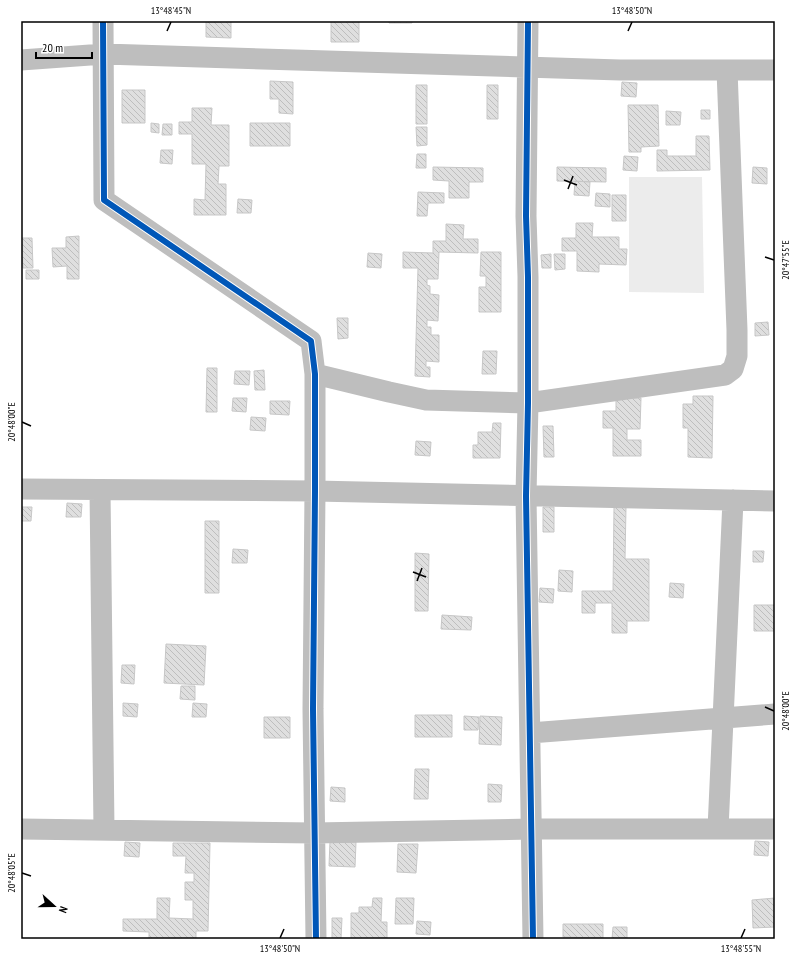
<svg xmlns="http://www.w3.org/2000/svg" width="796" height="960" viewBox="0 0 796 960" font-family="'PT Sans Narrow',sans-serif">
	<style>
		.grass { fill: #ececec }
		.building { fill: url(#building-back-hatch); stroke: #c7c7c7 }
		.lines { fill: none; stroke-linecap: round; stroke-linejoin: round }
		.street { stroke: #bebebe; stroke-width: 21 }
		.cycleway-casing { stroke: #fff; stroke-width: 8 }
		.cycleway { stroke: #0057b8; stroke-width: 6 }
		.ticks { fill: none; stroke: #000; stroke-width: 1.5 }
		.neatline { fill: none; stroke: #000; stroke-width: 1.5 }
		.ticks-label { font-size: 10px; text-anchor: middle; fill: #000 }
	</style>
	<defs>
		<pattern id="building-back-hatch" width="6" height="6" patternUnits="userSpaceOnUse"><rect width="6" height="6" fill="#dfdfdf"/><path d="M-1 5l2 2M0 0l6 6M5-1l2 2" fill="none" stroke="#bebebe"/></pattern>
	</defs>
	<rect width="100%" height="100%" fill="#fff"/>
	<!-- grass -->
	<path class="grass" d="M629,177H702L704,293L629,292Z"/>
	<!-- building -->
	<path class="building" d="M206,21H231V38L206,37Z
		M331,21H359V42H331Z
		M389,21H412V23H389Z
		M270,81L293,82V114L279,113V99H270Z
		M622,82L637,83L636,97L621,96Z
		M416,85H427V124H416Z
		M487,85H498V119H487Z
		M122,90H145V123H122Z
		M628,105H658L659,146L641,147V152H629Z
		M192,108H212L211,125H229V166H219L218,184H226V215H194V199L205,200L206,164H192V134H179V122H192Z
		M701,110H710V119H701Z
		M666,111L681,112L680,125H666Z
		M151,123L159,124V133L151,132Z
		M250,123H290V146H250Z
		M163,124H172V135H162Z
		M416,127H427V145L417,146Z
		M696,136H709L710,170L657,171V150H667V156H696Z
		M161,150H173L172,164L160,163Z
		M417,154H426V168H416Z
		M624,156L638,157L637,171L623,170Z
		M433,167L483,168V182H469V198H449V181L433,180Z
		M557,167L606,168V182L557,181Z
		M753,167L767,168V184L752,183Z
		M575,181L590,182L589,196L574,195Z
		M418,192L444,193V203H428L427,216H417Z
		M596,193L610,194V207L595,206Z
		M612,195H626V221H612Z
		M238,199L252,200L251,213H237Z
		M576,223H593L592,237H619V249H627L626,265L599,264V272L577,271V251H562V238H576Z
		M446,224L464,225L463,239H478V253L439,252L438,279H427V285L430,286V294L439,295L438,321L427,320V327H431V335H439V362L426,361V367H430V377L415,376L418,268H403V252L433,253V241H446Z
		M79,236V279H67V266L53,267L52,248H66V237Z
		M21,238H32L33,268H23Z
		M481,252H501V312H479V287H486V276H480Z
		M368,253L382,254L381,268L367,267Z
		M551,254V268H542L541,255Z
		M554,254H565V269L555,270Z
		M26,270H39V279H26Z
		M337,318H348V338L338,339Z
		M768,322L769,335L755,336V323Z
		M483,351H497L496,374H482Z
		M207,368H217V412H206Z
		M264,370L265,390H255L254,371Z
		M235,371H250L249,385L234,384Z
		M693,396H713L712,458L688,457V428H683V404H693Z
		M233,398H247L246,412L232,411Z
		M616,398H641L640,429H627V440H641V456H613V428H603V411H616Z
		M270,401H290L289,415L270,414Z
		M251,417L266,418L265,431L250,430Z
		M493,423H501L500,458H473V445H478V432H492Z
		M543,426H553L554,457H544Z
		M416,441L431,442L430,456L415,455Z
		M67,503L82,504L81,517H66Z
		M21,507H32L31,521H21Z
		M543,507H554V532H543Z
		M614,507H626L625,559H649V621H627V633H612V603H595V613H582V591H613Z
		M205,521H219V593H205Z
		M233,549L248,550L247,563H232Z
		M753,551H764L763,562H753Z
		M415,553L429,554L428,611H415Z
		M559,570L573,571L572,592L558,591Z
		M670,583L684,584L683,598L669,597Z
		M540,588L554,589L553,603L539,602Z
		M754,605H775V631H754Z
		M442,615L472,617L471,630L441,629Z
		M166,644L206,646L204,685L164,683Z
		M122,665H135L134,684L121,683Z
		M181,686H195V700L180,699Z
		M123,703L138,704L137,717L123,716Z
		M193,703L207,704L206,717H192Z
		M415,715H452V737H415Z
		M464,716L479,717L478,730H464Z
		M480,716L502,717L501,745L479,744Z
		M264,717H290V738H264Z
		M415,769H429L428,799H414Z
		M488,784L502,785L501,802H488Z
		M331,787L345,788V802L330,801Z
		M330,841L356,842L355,867L329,866Z
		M755,841L769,842L768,856L754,855Z
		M125,842L140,843L139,857L124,856Z
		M173,843H210L208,931H196V939H149V932L123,931V919H157V898H170L169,918L193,919V900H185V882H194V873H185L186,856H173Z
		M398,844H418L416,873L397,872Z
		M373,898H382L381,922H387V938L351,939V913H359V907H372Z
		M396,898H414L413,924H395Z
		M775,898V927L753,928L752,900Z
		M332,918H342L341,939H332Z
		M417,921L431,922L430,935L416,934Z
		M563,924H603V938L563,937Z
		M613,927H627V939H612Z"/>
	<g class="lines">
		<!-- street -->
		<path class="street" d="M103,21L104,200L311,341L315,374V491L313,709L316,939
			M528,21L526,216L528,277V403L526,496L533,939
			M21,60L104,54L620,70H775
			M315,374L389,392L426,400L528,403L725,375L733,369L737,356V330L727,70
			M21,489L315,491L775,501
			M100,490L104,830
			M530,733L775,714
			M21,829L314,833L532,829H775
			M718,829L733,500"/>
		<defs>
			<path id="cycleway" d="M103,21L104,200L311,341L315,374V491L313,709L316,939
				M528,21L526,216L528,277V403L526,496L533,939"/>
		</defs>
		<!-- cycleway casing -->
		<use href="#cycleway" class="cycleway-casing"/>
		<!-- cycleway -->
		<use href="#cycleway" class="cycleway"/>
	</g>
	<!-- ticks -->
	<path class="ticks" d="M167,31L171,22M628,31L632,22M564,180L577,185M568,189L573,176M765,257L774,260M22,422L31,426M413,572L426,577M417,581L422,568M765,707L774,711M22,873L31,876M280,938L284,929M741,938L745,929"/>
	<!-- border -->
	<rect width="796" height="960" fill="none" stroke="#ffffff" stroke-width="44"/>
	<!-- north arrow -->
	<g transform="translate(54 906) rotate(111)" stroke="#ffffff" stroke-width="3" paint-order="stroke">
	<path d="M0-3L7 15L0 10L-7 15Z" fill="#000000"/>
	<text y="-6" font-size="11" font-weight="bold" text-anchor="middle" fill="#000000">N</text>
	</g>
	<!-- scale -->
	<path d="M36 52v6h56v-6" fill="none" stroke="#000000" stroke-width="2"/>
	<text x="42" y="52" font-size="12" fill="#000000" stroke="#ffffff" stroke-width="3" paint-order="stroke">20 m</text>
	<rect x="22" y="22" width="752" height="916" class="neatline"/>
	<g class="ticks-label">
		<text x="171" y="14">13°48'45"N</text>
		<text x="632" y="14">13°48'50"N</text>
		<text transform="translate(785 260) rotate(-90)" y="4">20°47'55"E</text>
		<text transform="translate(11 422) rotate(-90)" y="4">20°48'00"E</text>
		<text transform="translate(785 711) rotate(-90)" y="4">20°48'00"E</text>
		<text transform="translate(11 873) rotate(-90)" y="4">20°48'05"E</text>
		<text x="280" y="952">13°48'50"N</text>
		<text x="741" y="952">13°48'55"N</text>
	</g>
</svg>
